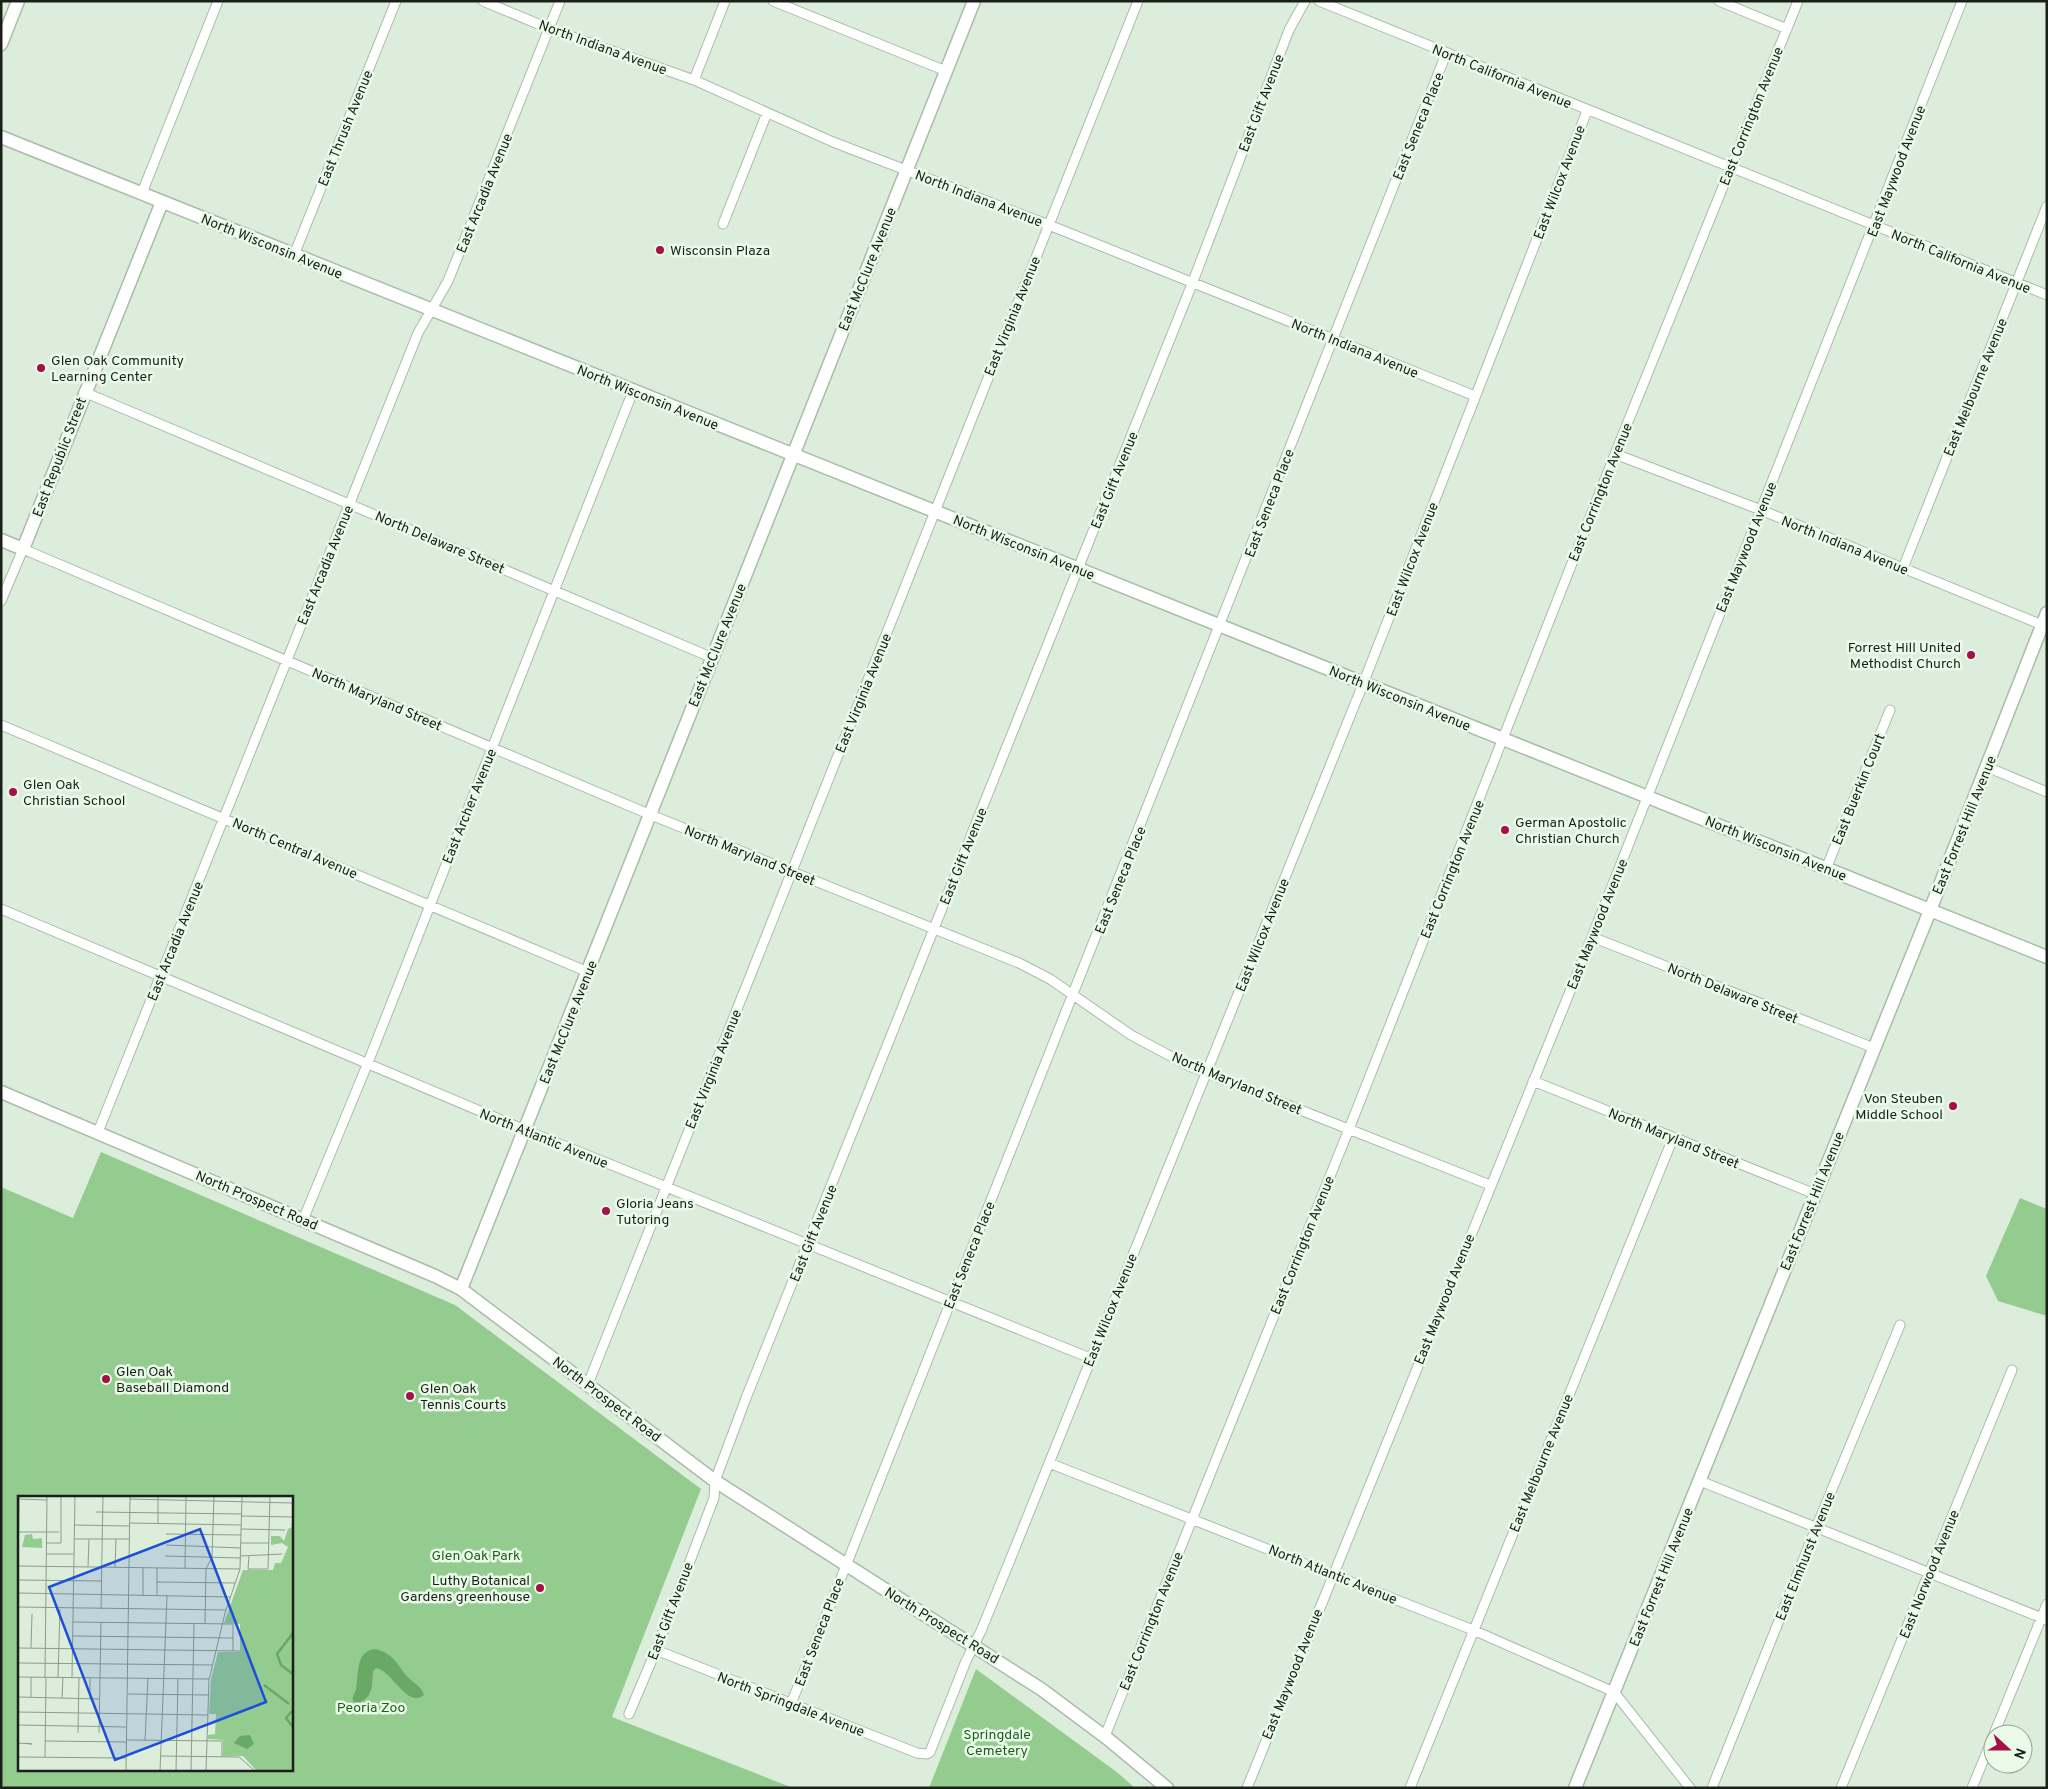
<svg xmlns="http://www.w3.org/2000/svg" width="2048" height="1789" viewBox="0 0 2048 1789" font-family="Overpass,sans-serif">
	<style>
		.green { fill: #94cc90; fill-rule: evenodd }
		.water { fill: #69a965 }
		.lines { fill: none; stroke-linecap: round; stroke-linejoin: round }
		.street-casing { stroke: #abbba9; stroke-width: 11 }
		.secondary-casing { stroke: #abbba9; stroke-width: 15 }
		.street { stroke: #fff; stroke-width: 9 }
		.secondary { stroke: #fff; stroke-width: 12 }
		.poi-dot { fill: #a61047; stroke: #e9fbe8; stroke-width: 2 }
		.labels { text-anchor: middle; stroke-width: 5; stroke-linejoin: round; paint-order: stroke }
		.street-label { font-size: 14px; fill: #1a2019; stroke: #e9fbe8 }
		.poi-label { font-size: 14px; fill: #1a2019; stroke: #e9fbe8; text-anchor: start }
		.park-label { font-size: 14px; fill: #1f5f1e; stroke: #e9fbe8 }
		.inset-river { fill: none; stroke: #69a965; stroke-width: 2.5 }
		.inset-road { fill: none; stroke: #8e9b8d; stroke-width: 1 }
		.view { fill: #1d4ed8; fill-opacity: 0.15; stroke: #1d4ed8; stroke-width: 2.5 }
		.inset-edge { fill: none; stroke: #1a2019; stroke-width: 2.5 }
	</style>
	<rect width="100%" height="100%" fill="#dceddb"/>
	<!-- green -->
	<path class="green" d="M101,1152L455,1305L701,1489L612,1717L793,1788H1V1187L73,1218ZM19,1498H291V1770H19Z
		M2020,1198L2047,1209V1316L1998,1301L1986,1276Z
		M976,1669L1118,1773L1135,1788H929Z"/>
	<!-- water -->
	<path class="water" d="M375,1649C392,1653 396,1662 405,1674C412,1683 421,1685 424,1695C407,1709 392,1670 376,1668L373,1671C372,1686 373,1700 356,1703L353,1701C352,1695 355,1694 356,1689C359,1674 355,1651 375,1649Z"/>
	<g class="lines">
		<defs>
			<path id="street" d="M483,1L550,29L694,80L833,142L1049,225L1475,396
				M773,1L946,71
				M1319,1L2047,295
				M1719,1L1787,29
				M694,80L725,1
				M142,193L218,1
				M723,224L767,113
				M294,255L396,1
				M84,392L713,658
				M1615,454L1761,510L2047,627
				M1903,568L2047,206
				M1,601L23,549L651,815L1019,963L1050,979L1131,1035L1189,1066L1490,1185
				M1,725L588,972
				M1987,767L2047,792
				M1826,869L1890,710
				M1,909L525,1130L1090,1358
				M1592,937L1874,1048
				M1533,1081L1815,1194
				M98,1132L418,333L448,281L560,1
				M303,1220L367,1065L633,391
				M588,1384L1138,1
				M1049,1463L1473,1630L1614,1692L1690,1788
				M1700,1481L2047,1620
				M656,1650L917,1753L927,1754L930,1752L966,1661L981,1631L1008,1565L1363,684L1587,111
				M791,1704L1446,54
				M629,1714L656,1650L714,1498L715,1481L746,1398L1192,284L1289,30L1305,1
				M1994,1734L2047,1604
				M1105,1736L1349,1129L1615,454L1798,1
				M1247,1788L1592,937L1962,1
				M1410,1788L1673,1138
				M1712,1788L1816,1528L1900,1325
				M1841,1788L2012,1370
				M1972,1788L1993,1737"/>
			<path id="secondary" d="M1,44L18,1
				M1,137L2047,957
				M1,540L23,549L162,202
				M1,1092L435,1276L461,1289L715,1481L1041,1689L1108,1739L1167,1788
				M461,1289L974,1
				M1575,1788L1925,923L2047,613"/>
		</defs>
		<!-- street casing -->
		<use href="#street" class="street-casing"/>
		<!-- secondary casing -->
		<use href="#secondary" class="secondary-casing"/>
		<!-- street -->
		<use href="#street" class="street"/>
		<!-- secondary -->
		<use href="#secondary" class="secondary"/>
	</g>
	<!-- markers -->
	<g class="poi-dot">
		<circle cx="660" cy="250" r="5"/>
		<circle cx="41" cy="368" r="5"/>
		<circle cx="1971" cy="655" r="5"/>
		<circle cx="13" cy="792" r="5"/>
		<circle cx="1505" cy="830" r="5"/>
		<circle cx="1953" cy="1106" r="5"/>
		<circle cx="606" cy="1211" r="5"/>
		<circle cx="106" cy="1379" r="5"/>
		<circle cx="410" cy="1396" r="5"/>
		<circle cx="540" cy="1588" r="5"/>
	</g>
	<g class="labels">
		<!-- street labels -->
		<g class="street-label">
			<text transform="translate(603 47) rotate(20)" y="5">North Indiana Avenue</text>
			<text transform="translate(1502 76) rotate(22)" y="5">North California Avenue</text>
			<text transform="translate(1261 103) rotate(-69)" y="5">East Gift Avenue</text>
			<text transform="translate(1751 116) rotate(-68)" y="5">East Corrington Avenue</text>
			<text transform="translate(1418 126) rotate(-68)" y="5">East Seneca Place</text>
			<text transform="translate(345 128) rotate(-68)" y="5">East Thrush Avenue</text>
			<text transform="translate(1896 171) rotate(-69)" y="5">East Maywood Avenue</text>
			<text transform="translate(1559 182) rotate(-69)" y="5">East Wilcox Avenue</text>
			<text transform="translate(484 193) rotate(-68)" y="5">East Arcadia Avenue</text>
			<text transform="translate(979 198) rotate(21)" y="5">North Indiana Avenue</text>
			<text transform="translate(272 246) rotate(22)" y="5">North Wisconsin Avenue</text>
			<text transform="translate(1961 261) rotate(22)" y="5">North California Avenue</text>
			<text transform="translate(867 269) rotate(-68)" y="5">East McClure Avenue</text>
			<text transform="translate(1012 316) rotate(-68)" y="5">East Virginia Avenue</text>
			<text transform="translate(1355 348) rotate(22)" y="5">North Indiana Avenue</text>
			<text transform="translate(1975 387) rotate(-68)" y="5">East Melbourne Avenue</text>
			<text transform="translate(648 397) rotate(22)" y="5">North Wisconsin Avenue</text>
			<text transform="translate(59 457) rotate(-69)" y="5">East Republic Street</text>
			<text transform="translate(1114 480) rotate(-68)" y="5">East Gift Avenue</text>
			<text transform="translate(1600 492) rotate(-68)" y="5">East Corrington Avenue</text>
			<text transform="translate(1269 503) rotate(-69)" y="5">East Seneca Place</text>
			<text transform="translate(440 542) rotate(23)" y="5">North Delaware Street</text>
			<text transform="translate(1845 545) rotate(22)" y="5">North Indiana Avenue</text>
			<text transform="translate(1024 547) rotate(22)" y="5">North Wisconsin Avenue</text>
			<text transform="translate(1746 547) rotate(-68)" y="5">East Maywood Avenue</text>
			<text transform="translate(1412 559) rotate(-69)" y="5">East Wilcox Avenue</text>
			<text transform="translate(325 565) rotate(-68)" y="5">East Arcadia Avenue</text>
			<text transform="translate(717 645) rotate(-68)" y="5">East McClure Avenue</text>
			<text transform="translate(863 693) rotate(-68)" y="5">East Virginia Avenue</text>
			<text transform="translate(1400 698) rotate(22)" y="5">North Wisconsin Avenue</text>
			<text transform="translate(377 699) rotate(23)" y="5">North Maryland Street</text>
			<text transform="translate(1858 789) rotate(-68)" y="5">East Buerkin Court</text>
			<text transform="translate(469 806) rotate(-68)" y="5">East Archer Avenue</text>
			<text transform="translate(1964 825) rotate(-68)" y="5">East Forrest Hill Avenue</text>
			<text transform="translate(295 848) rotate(23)" y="5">North Central Avenue</text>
			<text transform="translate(1776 848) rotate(22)" y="5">North Wisconsin Avenue</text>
			<text transform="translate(750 855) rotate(22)" y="5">North Maryland Street</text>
			<text transform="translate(963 856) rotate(-68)" y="5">East Gift Avenue</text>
			<text transform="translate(1452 869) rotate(-68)" y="5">East Corrington Avenue</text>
			<text transform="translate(1120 880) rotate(-68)" y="5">East Seneca Place</text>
			<text transform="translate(1597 924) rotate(-68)" y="5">East Maywood Avenue</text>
			<text transform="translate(1262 935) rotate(-68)" y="5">East Wilcox Avenue</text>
			<text transform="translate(175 941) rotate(-68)" y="5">East Arcadia Avenue</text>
			<text transform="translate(1733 993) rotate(22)" y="5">North Delaware Street</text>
			<text transform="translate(568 1022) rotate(-68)" y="5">East McClure Avenue</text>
			<text transform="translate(713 1069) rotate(-68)" y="5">East Virginia Avenue</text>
			<text transform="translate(1237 1083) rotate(23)" y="5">North Maryland Street</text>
			<text transform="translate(544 1138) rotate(22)" y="5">North Atlantic Avenue</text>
			<text transform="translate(1674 1138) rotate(22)" y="5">North Maryland Street</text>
			<text transform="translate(257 1200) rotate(23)" y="5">North Prospect Road</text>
			<text transform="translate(1812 1201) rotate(-68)" y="5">East Forrest Hill Avenue</text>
			<text transform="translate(813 1233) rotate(-68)" y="5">East Gift Avenue</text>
			<text transform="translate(1302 1245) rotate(-68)" y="5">East Corrington Avenue</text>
			<text transform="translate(969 1255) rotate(-68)" y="5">East Seneca Place</text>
			<text transform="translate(1444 1299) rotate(-68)" y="5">East Maywood Avenue</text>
			<text transform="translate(1110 1310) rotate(-68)" y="5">East Wilcox Avenue</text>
			<text transform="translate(607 1399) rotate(37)" y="5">North Prospect Road</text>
			<text transform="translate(1541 1463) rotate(-68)" y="5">East Melbourne Avenue</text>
			<text transform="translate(1805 1556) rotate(-68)" y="5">East Elmhurst Avenue</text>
			<text transform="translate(1333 1574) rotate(22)" y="5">North Atlantic Avenue</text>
			<text transform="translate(1929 1574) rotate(-68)" y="5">East Norwood Avenue</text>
			<text transform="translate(1661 1577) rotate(-68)" y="5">East Forrest Hill Avenue</text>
			<text transform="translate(670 1611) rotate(-69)" y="5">East Gift Avenue</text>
			<text transform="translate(1151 1621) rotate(-68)" y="5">East Corrington Avenue</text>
			<text transform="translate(942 1625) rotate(32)" y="5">North Prospect Road</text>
			<text transform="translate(819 1632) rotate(-69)" y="5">East Seneca Place</text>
			<text transform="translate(1292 1674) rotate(-68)" y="5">East Maywood Avenue</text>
			<text transform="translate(791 1704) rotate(21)" y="5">North Springdale Avenue</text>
		</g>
		<!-- poi labels -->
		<g class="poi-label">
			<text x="670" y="255">Wisconsin Plaza</text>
			<text x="51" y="365">Glen Oak Community<tspan x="51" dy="16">Learning Center</tspan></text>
			<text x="1961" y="652" text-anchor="end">Forrest Hill United<tspan x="1961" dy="16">Methodist Church</tspan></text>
			<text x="23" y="789">Glen Oak<tspan x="23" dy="16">Christian School</tspan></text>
			<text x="1515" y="827">German Apostolic<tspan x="1515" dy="16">Christian Church</tspan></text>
			<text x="1943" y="1103" text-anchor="end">Von Steuben<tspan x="1943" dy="16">Middle School</tspan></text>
			<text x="616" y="1208">Gloria Jeans<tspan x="616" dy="16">Tutoring</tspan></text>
			<text x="116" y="1376">Glen Oak<tspan x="116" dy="16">Baseball Diamond</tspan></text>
			<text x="420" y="1393">Glen Oak<tspan x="420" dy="16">Tennis Courts</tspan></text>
			<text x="530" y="1585" text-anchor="end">Luthy Botanical<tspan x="530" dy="16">Gardens greenhouse</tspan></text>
		</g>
		<!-- park labels -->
		<g class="park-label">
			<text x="476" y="1560">Glen Oak Park</text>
			<text x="371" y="1712">Peoria Zoo</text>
			<text x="997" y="1739">Springdale<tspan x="997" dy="16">Cemetery</tspan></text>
		</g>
	</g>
	<!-- overview -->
	<g transform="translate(18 1496)">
		<rect width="275" height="275" fill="#dceddb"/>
		<path d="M273,27H275V272L274,275H239L225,260H205V244L190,243V239L197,238L198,218H191L193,183L200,156H222V128L206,127L225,74H255L257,67H263L270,51L264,47L253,49V40H262L266,45L270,33L274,31ZM14,38L15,43L24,42V52L4,51L7,39Z" fill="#94cc90"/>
		<path d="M232,239L236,248L229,253L216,247L222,240Z" fill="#69a965"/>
		<path class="inset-river" d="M275,137L259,158L263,169L275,178M246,189L271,208M274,215L268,222L275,231"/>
		<path class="inset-road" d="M1,3L29,4M112,3L275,7M78,16L224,18M224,20L275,21M112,27L223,29M140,27V0M56,29L112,30M223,33L267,34M0,36H41M148,38L223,39M56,43H112M29,47H43V0M223,47H251M148,49L223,52M29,58H56M147,60L223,62M223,60L264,58M231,60L230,73H250L252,0M0,70L222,73M70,71L71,43M97,71L98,43M167,72L168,0M0,79L1,0M0,84L83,85M139,86L217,87M0,97L213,101M125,99V71M139,99V72M0,111L208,114M83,113L85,0M55,126L215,128V155M187,128L188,73L194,61L196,0M55,140L215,142M0,152L222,155M13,152L14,118M0,167L195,169M0,181L191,183M27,181L29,0M40,181L42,113M54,181L57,0M110,198L190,199M0,201L81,203M13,201V181M44,202L45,181M72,203V182M0,216L190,219M0,229L108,231M60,237L61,181M81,237L83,126M109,244L204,245M127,244L130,182M27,245L108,246M204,245V261M0,247L14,248L8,247M143,260L221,261L237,275M0,261L108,262M27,261L28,181M108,275L112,0M142,275L149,100M158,275L160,183M173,275L176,128M188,275L191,184L207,117L222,73L224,0"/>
		<path class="view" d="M182,33L248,206L97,264L31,91Z"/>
		<rect width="275" height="275" class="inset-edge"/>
	</g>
	<!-- border -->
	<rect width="2048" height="1789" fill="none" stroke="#1a2019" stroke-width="5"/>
	<!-- north arrow -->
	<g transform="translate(2008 1749) rotate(111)"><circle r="24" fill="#e9fbe8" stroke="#96a395"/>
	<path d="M0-4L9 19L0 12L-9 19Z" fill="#a61047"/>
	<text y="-8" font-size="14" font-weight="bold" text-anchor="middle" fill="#1a2019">N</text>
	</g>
</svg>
